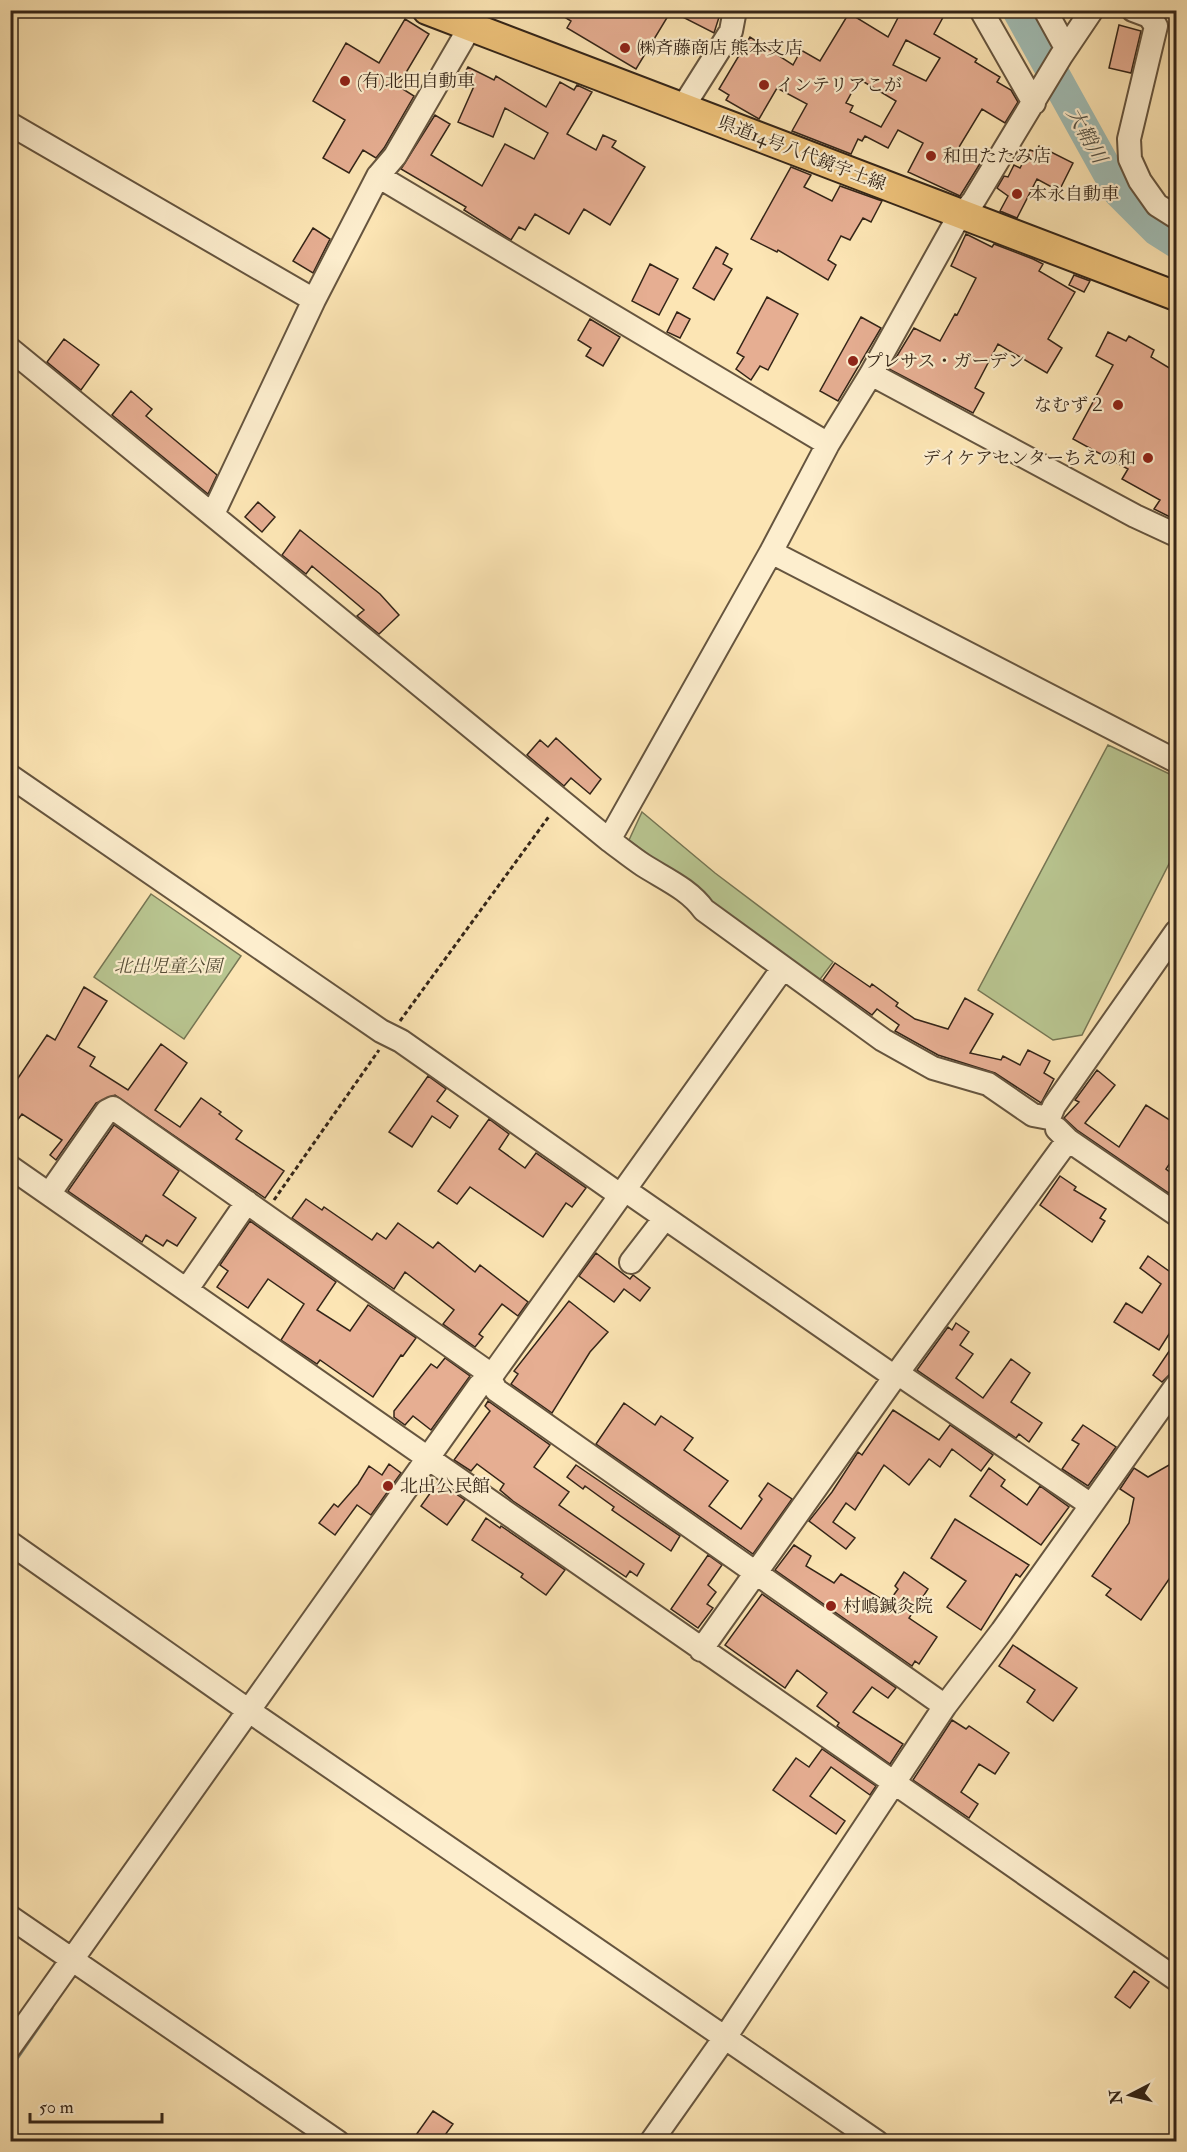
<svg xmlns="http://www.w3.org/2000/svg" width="1187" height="2152" viewBox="0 0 1187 2152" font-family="'IM FELL Double Pica','Noto Serif JP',serif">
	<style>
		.green { fill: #b9c691; stroke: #767654; stroke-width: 1.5 }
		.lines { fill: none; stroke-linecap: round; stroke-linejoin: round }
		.stream { stroke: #758076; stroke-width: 5 }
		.river { stroke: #a1bdb5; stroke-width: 32 }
		.building { fill: #e6ae92; stroke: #342518; stroke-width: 1.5; fill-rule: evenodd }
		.minor-casing { stroke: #66553f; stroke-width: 26 }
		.major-casing { stroke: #342518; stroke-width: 32 }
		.path { stroke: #342518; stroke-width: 3; stroke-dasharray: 4.5 3; stroke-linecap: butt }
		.minor { stroke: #fdeece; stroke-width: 22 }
		.major { stroke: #eec27a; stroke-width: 28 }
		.poi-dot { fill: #8f2418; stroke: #fdeece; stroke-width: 2 }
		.labels { text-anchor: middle; stroke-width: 4.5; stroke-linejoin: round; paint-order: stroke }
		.poi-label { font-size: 18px; fill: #342518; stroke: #fdeece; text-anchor: start }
		.street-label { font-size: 18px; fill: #342518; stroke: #fdeece }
		.park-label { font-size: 18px; font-style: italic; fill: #554d36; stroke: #fdeece }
		.water-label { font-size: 20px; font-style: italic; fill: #555347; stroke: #fdeece }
	</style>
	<rect width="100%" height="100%" fill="#fce5b4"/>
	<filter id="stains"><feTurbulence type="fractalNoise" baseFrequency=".00333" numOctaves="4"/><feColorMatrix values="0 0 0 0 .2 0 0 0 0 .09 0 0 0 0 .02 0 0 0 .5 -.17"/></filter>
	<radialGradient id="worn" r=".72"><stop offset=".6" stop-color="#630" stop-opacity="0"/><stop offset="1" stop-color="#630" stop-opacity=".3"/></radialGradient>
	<!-- green -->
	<path class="green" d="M1108,745L1176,777V850L1082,1035L1053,1040L978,990Z
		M642,812L715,873L833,962L818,982L629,840Z
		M151,894L241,956L184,1039L94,977Z"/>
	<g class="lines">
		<!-- stream -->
		<path class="stream" d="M10,2067L51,2008"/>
		<!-- river -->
		<path class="river" d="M1018,10L1119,192L1157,230L1176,242"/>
	</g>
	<!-- building -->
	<path class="building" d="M553,10H720L721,11L714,33L671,11L636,69L567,28L571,21Z
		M902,10H947L934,34L977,59L975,62L1000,77L997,82L1011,90L1018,102L1005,123L982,109L959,147L958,151L981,162L960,196L908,172L923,143L898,130L888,148L865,136L862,141L858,139L851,154L792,131L807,104L777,88L759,119L726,100L729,95L719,89L750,37L793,65L801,50L820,61L849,13L888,37ZM906,40L940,58L926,81L893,65ZM859,79L896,101L881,127L850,112L853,106L846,103Z
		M405,19L429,34L398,86L414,96L384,148L376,158L363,150L349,173L323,158L345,120L313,101L346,43L379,63Z
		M1119,25L1141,31L1131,73L1109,68Z
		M468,67L494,80L496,76L546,107L560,82L574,90L577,85L592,92L567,134L596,150L603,135L616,141L612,147L645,167L610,225L584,209L569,234L535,214L525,230L519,227L511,240L464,210L466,207L401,169L435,115L450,124L431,155L482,186L505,144L534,159L548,133L505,108L493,137L458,122L474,86L461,80Z
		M1039,146L1073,163L1059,191L1037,179L1017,218L1000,211L1008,196L997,188L1004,176L1008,177L1014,165L1020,168L1030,150L1036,152Z
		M791,167L811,175L804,187L832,201L840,186L882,201L871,222L863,218L850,240L841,236L828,260L836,265L828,280L778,250L777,252L751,239Z
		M313,228L330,239L313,273L293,261Z
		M966,234L992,247L994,244L1033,259L1043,264L1039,271L1075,292L1048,339L1062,348L1047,373L998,344L975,388L984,393L973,413L889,369L914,328L940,341L955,314L957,315L976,278L951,266Z
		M716,247L728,254L723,264L732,269L714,300L693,288Z
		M650,264L678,279L659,315L632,301Z
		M1074,275L1090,281L1084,292L1069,285Z
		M767,297L798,314L768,370L760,366L751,380L736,369L744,357L737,353Z
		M677,312L690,319L680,338L667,332Z
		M861,317L881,328L838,401L820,391Z
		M590,319L620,337L603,366L586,356L591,348L578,340Z
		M1108,332L1126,341L1129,336L1154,350L1151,357L1176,372V520L1154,509L1160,500L1122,479L1128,469L1073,439L1113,365L1096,356Z
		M64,339L99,365L81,390L47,362Z
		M131,391L152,409L146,416L217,475L208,494L112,415Z
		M258,502L275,517L262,532L245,517Z
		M300,530L380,594L399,615L379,634L357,616L364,610L312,566L306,574L282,555Z
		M556,738L601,779L590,794L571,778L564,786L527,755L540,740L548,747Z
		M835,963L870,987L872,984L898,1003L896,1006L915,1019L948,1029L965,998L993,1014L970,1053L1001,1060L1003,1056L1020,1065L1028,1050L1050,1061L1044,1073L1054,1079L1041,1103L995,1073L938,1055L895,1031L899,1025L877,1009L872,1015L823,980Z
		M84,987L107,1001L78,1047L95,1057L90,1066L128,1090L161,1044L187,1063L155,1110L180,1127L201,1098L221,1112L219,1114L242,1131L236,1139L284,1171L265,1198L115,1095L96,1103L56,1160L50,1155L62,1140L22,1114L10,1130V1090L47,1035L55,1040Z
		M1097,1070L1115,1085L1085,1123L1119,1147L1146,1105L1176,1124V1154L1166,1169L1176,1177V1198L1077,1130L1064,1118L1079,1102L1075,1100Z
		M428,1076L446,1089L437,1101L458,1116L450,1128L432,1116L412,1147L389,1132Z
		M489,1119L509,1134L499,1149L525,1168L536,1153L586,1188L572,1207L566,1203L543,1237L470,1187L457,1204L438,1191Z
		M114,1125L179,1171L163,1195L196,1218L177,1246L167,1240L163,1246L146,1235L142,1242L68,1191Z
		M1060,1176L1076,1187L1074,1190L1106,1209L1100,1218L1105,1221L1092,1242L1040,1205Z
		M306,1199L322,1210L324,1207L372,1240L377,1233L386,1239L398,1223L433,1248L438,1242L475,1272L480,1265L528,1302L518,1316L502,1304L479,1334L483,1337L475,1347L443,1324L454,1310L405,1272L394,1289L292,1218Z
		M250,1221L336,1282L317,1310L350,1331L368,1305L416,1338L403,1356L401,1355L373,1397L320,1360L317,1364L281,1340L304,1304L268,1279L248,1308L217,1287L228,1271L220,1265Z
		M596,1253L630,1279L633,1275L650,1288L640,1301L624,1289L614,1302L579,1276Z
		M1148,1256L1169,1271L1176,1260V1323L1159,1350L1114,1322L1126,1303L1142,1313L1161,1284L1140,1268Z
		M569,1301L608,1332L590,1352L552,1413L511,1384L518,1374L514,1371Z
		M956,1323L969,1332L960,1345L973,1354L956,1378L983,1398L1011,1359L1030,1373L1011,1402L1042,1423L1029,1442L1019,1434L1016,1438L917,1370L948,1327L952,1330Z
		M1176,1341V1368L1162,1382L1153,1375Z
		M445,1358L470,1376L431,1430L413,1416L405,1425L394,1417V1411L431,1364L437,1368Z
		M488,1401L550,1445L534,1467L569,1492L559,1505L644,1564L637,1576L630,1571L626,1577L513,1501L500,1490L504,1484L477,1464L471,1471L454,1460L490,1411L485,1406Z
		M624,1403L655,1425L661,1416L693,1438L684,1450L728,1481L709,1506L741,1529L762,1499L759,1496L768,1483L792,1499L753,1554L596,1444Z
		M893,1410L939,1440L950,1425L993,1455L981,1471L952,1449L940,1467L929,1459L909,1485L884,1465L855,1510L846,1503L833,1522L855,1538L846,1549L809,1521L832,1492L858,1452L862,1455Z
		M1083,1425L1116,1447L1088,1486L1062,1469L1079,1444L1072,1440Z
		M1176,1461V1569L1141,1620L1106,1595L1111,1589L1092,1576L1129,1523L1134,1498L1120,1489L1134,1468L1148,1477Z
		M389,1464L401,1473L371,1515L357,1505L335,1535L319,1523L334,1504L338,1507L358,1484L369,1466L382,1475Z
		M576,1465L680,1536L671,1551L612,1510L614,1507L585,1486L583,1489L567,1477Z
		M989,1468L1005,1480L1001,1486L1027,1505L1040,1486L1069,1507L1041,1545L970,1496Z
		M438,1482L465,1500L447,1525L421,1506Z
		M486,1518L500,1528L501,1526L565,1570L546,1595L521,1577L523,1574L472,1540Z
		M955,1519L1029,1565L1020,1577L1016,1574L981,1630L947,1607L966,1581L931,1558Z
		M794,1545L811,1556L806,1566L834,1583L841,1574L888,1603L898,1589L895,1586L904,1572L928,1589L909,1618L937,1637L919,1664L915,1661L912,1666L775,1570Z
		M708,1555L722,1565L708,1585L716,1592L707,1604L713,1608L698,1628L671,1609Z
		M762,1594L896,1688L888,1698L872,1687L853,1712L903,1744L890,1764L837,1726L839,1723L817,1706L827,1693L797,1670L785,1688L725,1645Z
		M1013,1645L1077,1688L1053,1721L1027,1702L1035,1690L999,1666Z
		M952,1720L966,1729L969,1726L1009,1753L995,1774L979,1764L961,1792L978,1804L969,1818L913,1780Z
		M822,1749L876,1786L870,1795L831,1767L810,1796L845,1821L836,1834L773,1790L796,1758L809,1767Z
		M1134,1971L1149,1982L1130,2008L1115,1997Z
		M433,2111L453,2124L440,2142H411Z"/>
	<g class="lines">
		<defs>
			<path id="minor" d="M981,10L1034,103
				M1045,10L1066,48
				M1133,10L1149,16L1156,26L1129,139L1130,159L1140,181L1157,205L1176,217
				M683,107L731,31L735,10
				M10,124L314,300
				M378,176L828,444
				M10,349L609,840C620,848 631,857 643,865C665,879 689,889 704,910L883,1040L933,1068L988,1084L1033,1115L1049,1118
				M871,374L1135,516L1176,535
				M213,514L314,300L378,176L395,156L470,27
				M771,552L1176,761
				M10,776L381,1031L401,1041L620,1195
				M609,840L771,552L828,444L871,374L954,225L974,200L1061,56L1092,10
				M1049,1118L1054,1106L1176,932
				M1057,1129L1068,1140L1176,1214
				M10,1167L1176,1979
				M625,1190L889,1373L906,1379L1091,1505
				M49,1194L107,1111L113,1108L486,1371L496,1390L945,1706
				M631,1262L665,1218
				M187,1289L247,1202
				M10,1543L252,1713L877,2142
				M701,1650L896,1375L1068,1140
				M10,1917L338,2142
				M10,2047L479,1386L490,1378L783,968
				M651,2142L726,2036L945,1706L1002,1631L1176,1386"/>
			<path id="major" d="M427,10L1176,296"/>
		</defs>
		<!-- minor casing -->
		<use href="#minor" class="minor-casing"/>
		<!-- major casing -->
		<use href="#major" class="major-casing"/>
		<!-- path -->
		<path class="path" d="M400,1021L550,815
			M274,1200L379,1050"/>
		<!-- minor -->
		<use href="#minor" class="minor"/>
		<!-- major -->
		<use href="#major" class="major"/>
	</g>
	<!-- markers -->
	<g class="poi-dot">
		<circle cx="625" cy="48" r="6"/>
		<circle cx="345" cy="81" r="6"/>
		<circle cx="764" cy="85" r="6"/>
		<circle cx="931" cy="156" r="6"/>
		<circle cx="1017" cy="194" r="6"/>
		<circle cx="853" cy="361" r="6"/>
		<circle cx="1118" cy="405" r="6"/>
		<circle cx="1148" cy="458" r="6"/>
		<circle cx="388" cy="1486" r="6"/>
		<circle cx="831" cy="1606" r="6"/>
	</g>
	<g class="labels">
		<!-- poi labels -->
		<g class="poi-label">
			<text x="637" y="54">㈱斉藤商店 熊本支店</text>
			<text x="357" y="87">(有)北田自動車</text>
			<text x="776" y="91">インテリアこが</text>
			<text x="943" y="162">和田たたみ店</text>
			<text x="1029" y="200">本永自動車</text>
			<text x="865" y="367">プレサス・ガーデン</text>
			<text x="1106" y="411" text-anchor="end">なむず２</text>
			<text x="1136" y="464" text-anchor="end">デイケアセンターちえの和</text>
			<text x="400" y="1492">北出公民館</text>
			<text x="843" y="1612">村嶋鍼灸院</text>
		</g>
		<!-- street labels -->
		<g class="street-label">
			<text transform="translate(802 153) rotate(21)" y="6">県道14号八代鏡宇土線</text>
		</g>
		<!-- park labels -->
		<g class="park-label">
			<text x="168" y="972">北出児童公園</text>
		</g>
		<!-- water labels -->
		<g class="water-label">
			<text transform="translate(1087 135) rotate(61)" y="7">大鞘川</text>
		</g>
	</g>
	<!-- margin -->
	<rect width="1187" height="2152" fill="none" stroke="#fce5b4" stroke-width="36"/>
	<rect x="12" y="12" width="1163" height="2128" fill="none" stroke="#342518" stroke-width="3"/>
	<rect x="18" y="18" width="1151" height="2116" fill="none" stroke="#342518" stroke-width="1.5"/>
	<!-- north arrow -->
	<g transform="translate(1130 2095) rotate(263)" stroke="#fdeece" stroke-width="4.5" paint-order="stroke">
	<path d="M0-4.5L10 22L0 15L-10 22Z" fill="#342518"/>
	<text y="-9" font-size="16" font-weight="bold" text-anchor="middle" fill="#342518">N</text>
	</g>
	<!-- scale -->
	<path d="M30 2113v9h132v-9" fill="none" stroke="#342518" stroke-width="3"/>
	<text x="39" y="2113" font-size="18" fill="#342518" stroke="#fdeece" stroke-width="4.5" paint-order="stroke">50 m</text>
	<rect width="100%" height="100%" filter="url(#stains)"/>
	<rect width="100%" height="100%" fill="url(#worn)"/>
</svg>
